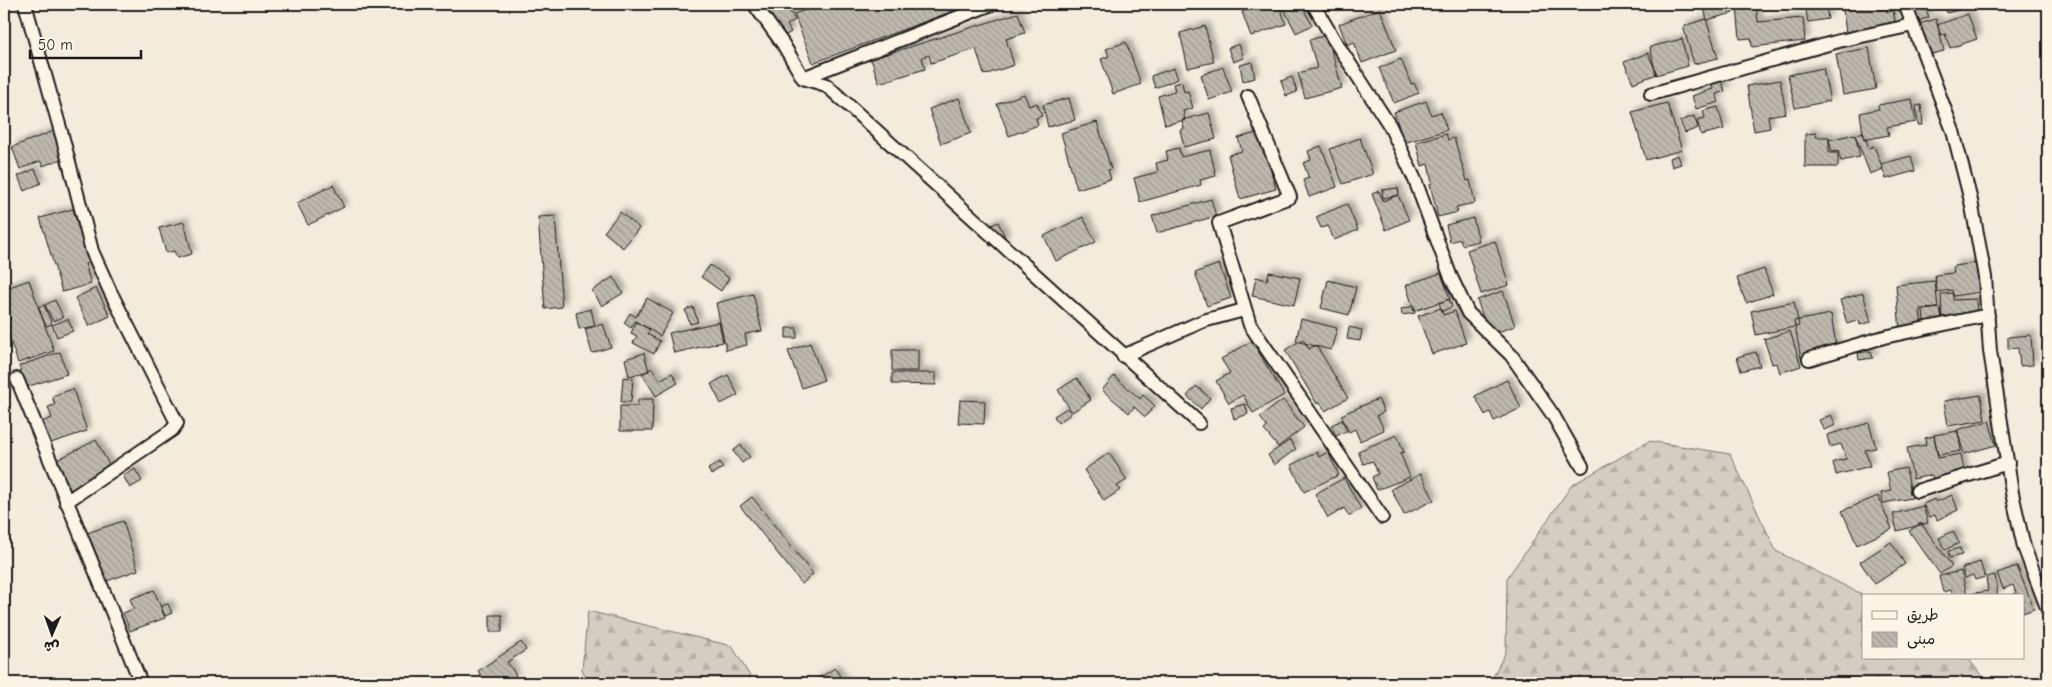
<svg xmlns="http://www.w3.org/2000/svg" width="2052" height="687" viewBox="0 0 2052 687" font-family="'Comic Neue','Playpen Sans Arabic',sans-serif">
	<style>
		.forest { fill: url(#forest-firs); stroke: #78756e }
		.building { fill: url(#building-back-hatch); stroke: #1c1c1c; filter: url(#shadow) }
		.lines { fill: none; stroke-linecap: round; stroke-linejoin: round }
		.minor-casing { stroke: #1c1c1c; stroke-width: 16 }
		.minor { stroke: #fcf5e5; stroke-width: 12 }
	</style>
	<defs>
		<pattern id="forest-firs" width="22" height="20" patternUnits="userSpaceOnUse" patternTransform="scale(1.25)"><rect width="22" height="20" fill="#d3cec1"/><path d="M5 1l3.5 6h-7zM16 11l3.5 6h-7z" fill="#b5b0a5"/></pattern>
		<pattern id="building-back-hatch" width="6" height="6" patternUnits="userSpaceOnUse" patternTransform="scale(1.25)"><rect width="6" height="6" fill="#beb9ae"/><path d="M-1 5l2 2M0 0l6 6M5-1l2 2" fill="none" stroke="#a39e95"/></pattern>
		<filter id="shadow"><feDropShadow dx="4.5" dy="-4.5" stdDeviation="2.5" flood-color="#0004"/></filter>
	</defs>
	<rect width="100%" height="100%" fill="#f3ecdd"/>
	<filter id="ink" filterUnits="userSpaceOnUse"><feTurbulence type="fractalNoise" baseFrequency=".02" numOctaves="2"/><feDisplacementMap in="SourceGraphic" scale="10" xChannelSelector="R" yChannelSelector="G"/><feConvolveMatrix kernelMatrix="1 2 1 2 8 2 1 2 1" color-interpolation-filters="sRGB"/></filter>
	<g filter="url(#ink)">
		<!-- forest -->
		<path class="forest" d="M1649,441L1730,454L1776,551L1865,596H1863V658H1968L1987,683H1490L1506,651L1507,578L1572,485Z
			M588,611L732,646L754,683H588L582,669Z"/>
		<!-- building -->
		<path class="building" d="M823,4H972L813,63L794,14Z
			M1264,4H1279L1286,24L1251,36L1242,12Z
			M1295,4H1301L1312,25L1296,33L1284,9Z
			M1703,4H1731L1733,13L1707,20Z
			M1842,4H1886L1887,12L1893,11L1896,25L1846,33Z
			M1906,4H1924L1929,17L1913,23Z
			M1945,4H1983L1947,13Z
			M786,5L795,20L787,25L791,32L783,37L770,14Z
			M1756,6L1758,22L1803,18L1805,41L1752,47L1751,38L1740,39L1737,8Z
			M1826,6L1828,19L1808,22L1806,10Z
			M1380,9L1396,50L1362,63L1354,42L1347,45L1339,24Z
			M1018,13L1025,33L1006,39L1014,65L984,75L976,49L931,63L929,55L922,57L925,69L879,83L871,59Z
			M1968,14L1977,39L1950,48L1945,34L1941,35L1937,25Z
			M1706,19L1718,58L1694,64L1683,26Z
			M1936,19L1944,51L1924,56L1916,25Z
			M1205,26L1214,62L1188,68L1180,33Z
			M1327,35L1342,88L1305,98L1298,73L1317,68L1309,40Z
			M1682,39L1688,66L1656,75L1650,47Z
			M1126,42L1141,84L1113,94L1101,59L1109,56L1106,49Z
			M1239,44L1244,58L1233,62L1228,48Z
			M1869,48L1876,89L1843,95L1836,54Z
			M1648,53L1657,74L1633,83L1624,62Z
			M1401,59L1411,84L1414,83L1419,93L1394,103L1379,68Z
			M1252,62L1255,78L1243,81L1240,65Z
			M1223,67L1232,92L1209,100L1201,75Z
			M1174,68L1178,79L1155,88L1151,76Z
			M1823,68L1830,101L1795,108L1788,75Z
			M1292,77L1297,92L1286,96L1281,81Z
			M1721,79L1725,91L1716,94L1719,102L1696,109L1692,96L1713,89L1711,83Z
			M1780,80L1786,113L1768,116L1770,128L1754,131L1747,86Z
			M1182,82L1184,92L1188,91L1193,108L1183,111L1185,120L1165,125L1158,96L1175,91L1173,84Z
			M1024,94L1029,106L1037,103L1042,116L1036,118L1038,125L1009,136L997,104Z
			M959,98L971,133L941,144L929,109Z
			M1069,98L1075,120L1048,127L1043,105Z
			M1912,99L1916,122L1887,127L1889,135L1864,140L1860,113L1879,109L1878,105Z
			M1426,101L1431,115L1441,112L1447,130L1404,143L1394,112Z
			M1667,103L1682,150L1646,160L1632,112Z
			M1921,105L1923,125H1918L1916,106Z
			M1718,107L1724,129L1701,135L1697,120L1705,118L1703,111Z
			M1209,113L1216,139L1184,147L1180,130L1184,129L1182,120Z
			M1694,116L1698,128L1685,133L1680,121Z
			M1097,122L1111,169L1108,170L1111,179L1077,189L1061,133Z
			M54,131L64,158L43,166L40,161L20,169L12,147Z
			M1260,132L1276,189L1240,199L1228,155L1242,151L1238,138Z
			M1863,132L1869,148L1874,146L1883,169L1870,174L1855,135Z
			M1816,133V137H1829V153H1838V167H1805V134Z
			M1446,134L1448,140L1454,138L1467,181L1470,180L1475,203L1456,207L1458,212L1438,217L1430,184L1432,183L1428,164L1422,166L1416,142Z
			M1855,134L1860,157L1841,161L1838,151L1832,152L1829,140Z
			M1360,138L1373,174L1343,184L1330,149Z
			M1321,146L1337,187L1309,197L1303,180L1309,178L1303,163L1311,160L1308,151Z
			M1179,148L1181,157L1210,150L1216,176L1200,180L1201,185L1140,202L1134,178L1158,172L1156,163L1168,160L1166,151Z
			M1678,155L1681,164L1672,167L1670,158Z
			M1911,156L1915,171L1886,179L1881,164Z
			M35,169L41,183L24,191L18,176Z
			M333,185L344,207L308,225L297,203Z
			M1398,188L1399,195L1383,198L1382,190Z
			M1379,191L1383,201L1398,195L1409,220L1386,230L1372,194Z
			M1211,199L1216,216L1157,233L1152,216Z
			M1347,204L1358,230L1334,240L1328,226L1321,228L1316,217Z
			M73,209L89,263L85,264L91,284L62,292L40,218Z
			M620,212L639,228L623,248L604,232Z
			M555,216L562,307L545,309L538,217Z
			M1083,217L1096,242L1056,261L1044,236Z
			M1473,218L1479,241L1462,245L1460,239L1450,242L1446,225Z
			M184,222L192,254L177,258L174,251L166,253L159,228Z
			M998,222L1006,239L990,246L983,229Z
			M1495,241L1509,285L1481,294L1467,250Z
			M1978,263L1981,292L1953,296L1952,290L1937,292L1935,275L1954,273L1953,266Z
			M1219,264L1231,298L1207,306L1195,273Z
			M710,265L729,278L721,291L701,277Z
			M1764,269L1773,294L1746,303L1737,278Z
			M1269,272L1300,278L1294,305L1252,296L1256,277L1267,280Z
			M1441,273L1450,299L1414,311L1406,285Z
			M613,277L623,293L602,306L592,291Z
			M29,280L54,351L18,363L4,322V289Z
			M1328,280L1356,287L1349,315L1321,308Z
			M1935,281L1938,308L1920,309L1922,328L1900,331L1896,285Z
			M96,288L110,316L89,326L75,298Z
			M1503,291L1515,326L1489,335L1477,300Z
			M1863,293L1871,322L1860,325L1859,320L1847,324L1840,300Z
			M1953,293V300L1976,299L1977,315L1942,317L1941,294Z
			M753,294L762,331L745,334L747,345L726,350L716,303Z
			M647,298L673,313L660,336L635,321L631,328L624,323L630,313L636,317Z
			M1449,299L1452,307L1442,311L1439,303Z
			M55,300L63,317L53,321L45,305Z
			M1794,302L1799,326L1756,335L1751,311Z
			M44,305L52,324L46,326L38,307Z
			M1414,306L1415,313L1402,315L1401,309Z
			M693,307L698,322L690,324L685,310Z
			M1441,308L1443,315L1455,311L1466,343L1432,354L1418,316Z
			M1940,308L1942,319L1924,321L1923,310Z
			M591,309L595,326L579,329L576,313Z
			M1831,314L1837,352L1801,358L1794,321Z
			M68,319L73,331L57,337L52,325Z
			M1301,319L1337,328L1331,350L1296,341Z
			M636,322L650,329L647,334L660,341L654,354L633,343L637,336L631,333Z
			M719,322L723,342L674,353L669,333Z
			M603,324L611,347L592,353L585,329Z
			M1349,327L1362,330L1360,341L1347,339Z
			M786,328H797V338H786Z
			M1790,331L1801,366L1780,373L1777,363L1772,364L1764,339Z
			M2031,335L2033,365L2020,366L2018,348L2008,349V337Z
			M1303,339L1309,349L1316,345L1348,398L1325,411L1320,402L1317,404L1285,350Z
			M1252,341L1284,395L1253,413L1243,395L1229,403L1216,381L1230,373L1221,359Z
			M810,343L824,380L802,388L788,351Z
			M892,350H918V371H892Z
			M1871,351L1873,358L1859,360L1858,353Z
			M60,352L67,374L26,387L19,366Z
			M1756,352L1760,366L1741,371L1737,357Z
			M644,353L649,371L629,376L625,359Z
			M652,368L660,380L672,373L678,383L656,396L642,374Z
			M892,373H936V385L892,384Z
			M728,375L738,395L721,404L711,384Z
			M1114,376L1140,399L1143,395L1155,406L1145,417L1134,407L1129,413L1102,390Z
			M623,377L633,378L631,402H621Z
			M1077,378L1091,400L1072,412L1058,390Z
			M1507,380L1521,408L1494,421L1490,412L1485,415L1475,396Z
			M1196,386L1210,398L1201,409L1187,396Z
			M73,389L87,431L48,444L41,422L52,418L48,407L55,405L52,396Z
			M1981,395L1985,420L1948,426L1944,401Z
			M638,399H653L652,431H620V406H638Z
			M1378,399L1384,412L1377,415L1384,430L1360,441L1355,429L1349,432L1341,415Z
			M960,400L985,401L984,424L958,423Z
			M1283,400L1304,427L1278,447L1264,430L1267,427L1260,417Z
			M1245,404L1248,414L1234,419L1231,408Z
			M1067,408L1071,414L1058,423L1054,416Z
			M1831,415L1836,425L1824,430L1819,420Z
			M1342,420L1347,431L1336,436L1331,425Z
			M1989,421L1996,445L1964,454L1957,430Z
			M1869,423L1876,448L1865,450L1870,466L1836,475L1833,462L1846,459L1841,444L1830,447L1827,435Z
			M1958,431L1961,451L1938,455L1934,435Z
			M1397,435L1404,452L1400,453L1410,477L1377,490L1372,477L1378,474L1373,461L1363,464L1358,451Z
			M1934,436L1938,458L1961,454L1965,476L1933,481L1932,475L1913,479L1907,448L1926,445L1925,438Z
			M96,440L112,471L71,491L55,461Z
			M1290,440L1296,449L1274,465L1268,455Z
			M741,445L750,457L742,463L733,451Z
			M1317,452L1319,457L1328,452L1339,475L1304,492L1291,465Z
			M1109,453L1127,480L1117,486L1120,490L1104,501L1084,470Z
			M720,462L723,468L711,475L708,469Z
			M1906,468L1912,498L1883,503L1881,493L1891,491L1887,472Z
			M135,469L142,481L130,488L123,476Z
			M1421,474L1434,500L1404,515L1391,489Z
			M1344,478L1361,509L1349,516L1344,508L1328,518L1315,494Z
			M1952,495L1958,510L1937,520L1935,515L1929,517L1923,504L1935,499L1936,502Z
			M1878,496L1892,529L1857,545L1842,511Z
			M752,497L813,574L802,584L740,506Z
			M1923,506L1928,523L1897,531L1893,514Z
			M123,521L138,570L104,582L87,533Z
			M1921,523L1952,566L1940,574L1909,531Z
			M1953,531L1959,543L1945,550L1939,538Z
			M1891,542L1905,564L1875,584L1860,562Z
			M1960,548L1962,555L1949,558L1948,551Z
			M1980,562L1985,577L1975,580L1973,575L1965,578L1962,568Z
			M2017,566L2034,609L2023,613V596H2010L2016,593L2013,585L2003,589L1997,573Z
			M1961,571L1967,594L1953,596L1951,590L1943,592L1939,576Z
			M1995,575L1998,596H1969V594L1988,591L1986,577Z
			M154,590L165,618L130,631L123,613L134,609L130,599Z
			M168,604L172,613L165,616L161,606Z
			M490,615H502V632H490Z
			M521,642L526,650L507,662L516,675L504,683H486L478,671Z
			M835,668L844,683H815L814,681Z"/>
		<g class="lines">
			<defs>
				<path id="minor" d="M25,4L63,139L92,251L110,291L177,423L172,430L66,502
					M754,4L783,44L803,78L826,85L1199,423
					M1313,4L1333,38L1390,126L1415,180L1450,275L1468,313L1511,355L1553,415L1582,466
					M1905,4L1953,131L1971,201L1985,277L1990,351L2012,493L2024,547L2048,610
					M803,78L992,4
					M1651,94L1839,41L1913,25
					M1248,96L1290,197L1219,223L1250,325L1382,517
					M1123,356L1203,321L1244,310
					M1809,359L1884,337L1988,315
					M17,379L141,683
					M1917,491L2008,463"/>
			</defs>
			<!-- minor casing -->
			<use href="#minor" class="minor-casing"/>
			<!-- minor -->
			<use href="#minor" class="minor"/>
		</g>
	</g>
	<!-- margin -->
	<rect width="2052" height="687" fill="none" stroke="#fcf5e5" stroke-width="20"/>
	<rect x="10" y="10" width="2032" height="667" fill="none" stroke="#1c1c1c" stroke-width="2" filter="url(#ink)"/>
	<!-- legend -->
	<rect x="1862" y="594" width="162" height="65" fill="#fcf5e5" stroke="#a29e95"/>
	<rect x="1872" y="611" width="25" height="8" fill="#fcf5e5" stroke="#a29e95"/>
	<text x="1907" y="620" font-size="15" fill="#1c1c1c">طريق</text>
	<rect x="1872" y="632" width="25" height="15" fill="url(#building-back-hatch)" stroke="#a29e95"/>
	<text x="1907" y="644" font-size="15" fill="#1c1c1c">مبنى</text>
	<!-- north arrow -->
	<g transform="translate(52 634) rotate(182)" stroke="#fcf5e5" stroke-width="4" paint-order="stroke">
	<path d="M0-4L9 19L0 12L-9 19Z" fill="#1c1c1c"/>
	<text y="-8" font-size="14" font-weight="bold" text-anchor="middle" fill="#1c1c1c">ش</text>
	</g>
	<!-- scale -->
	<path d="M30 50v8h111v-8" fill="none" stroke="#1c1c1c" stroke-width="2.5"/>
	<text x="38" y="50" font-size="15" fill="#1c1c1c" stroke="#fcf5e5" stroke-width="4" paint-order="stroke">50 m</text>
</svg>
